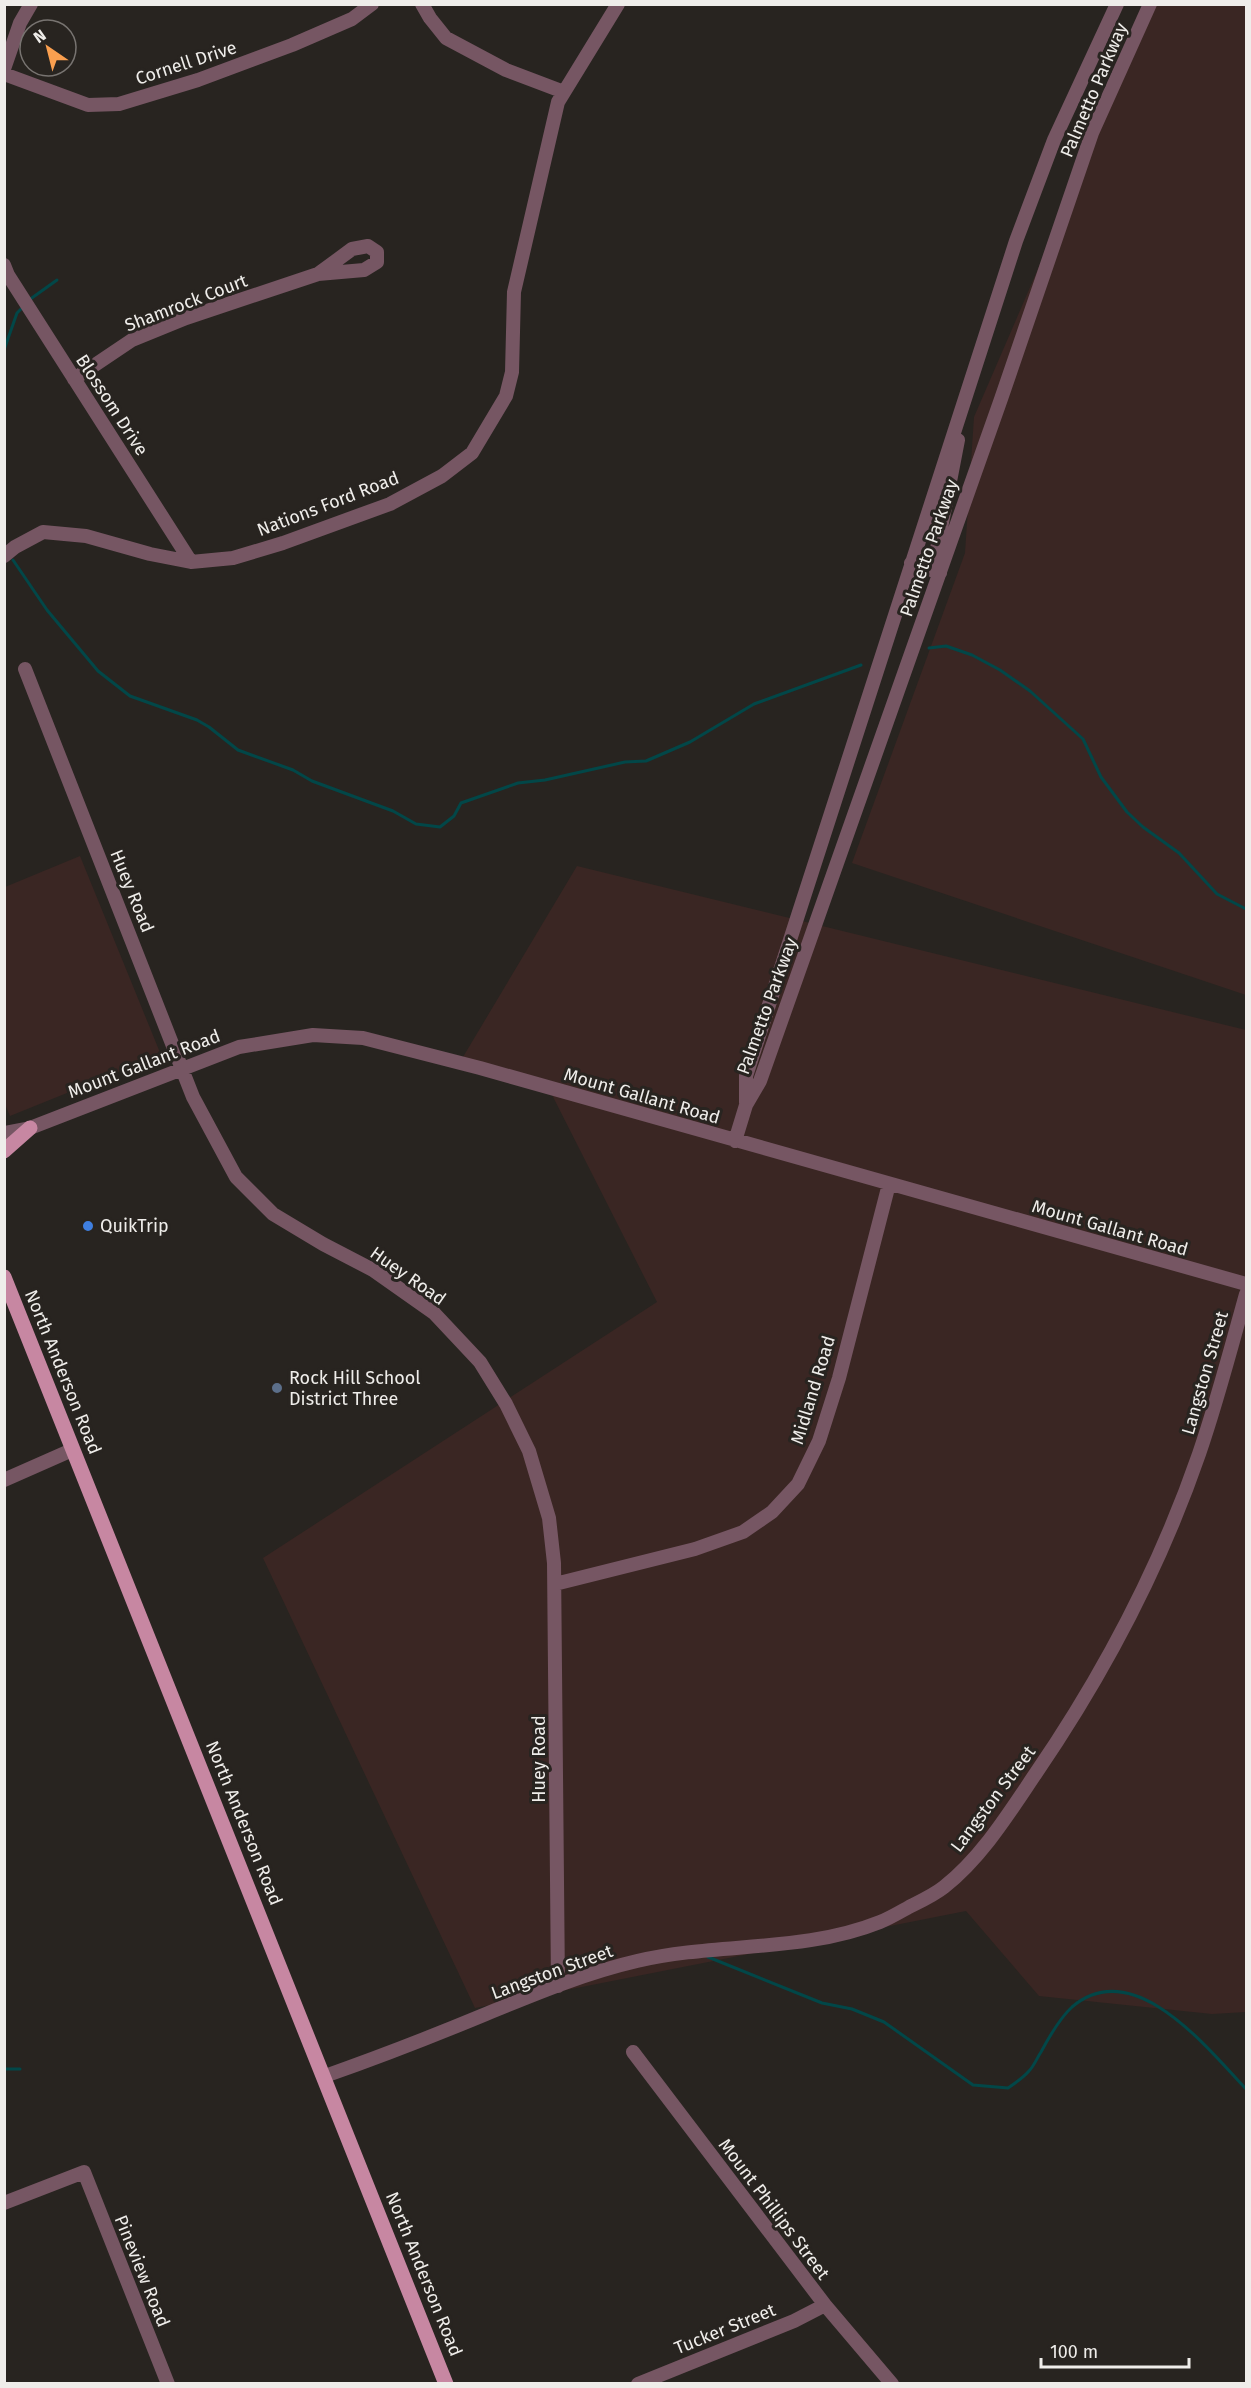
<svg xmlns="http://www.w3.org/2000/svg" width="1251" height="2388" viewBox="0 0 1251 2388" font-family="'Fira Sans',sans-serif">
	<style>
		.industrial { fill: #3a2623 }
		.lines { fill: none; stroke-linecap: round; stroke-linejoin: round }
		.stream { stroke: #024748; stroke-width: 3 }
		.minor { stroke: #765663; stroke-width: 14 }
		.major { stroke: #c787a2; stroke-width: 15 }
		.shop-dot { fill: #3f7fe0; stroke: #282420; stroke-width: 2 }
		.service-dot { fill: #5c6f8a; stroke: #282420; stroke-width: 2 }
		.labels { text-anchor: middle; stroke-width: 6; stroke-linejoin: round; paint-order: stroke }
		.street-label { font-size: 18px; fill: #efedea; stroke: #282420 }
		.poi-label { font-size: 18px; fill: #efedea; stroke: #282420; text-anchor: start }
	</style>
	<rect width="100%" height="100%" fill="#282420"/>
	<!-- industrial -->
	<path class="industrial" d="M1152,5H1246V995L852,863L965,553L974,417Z
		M80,856L161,1055L10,1116L4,1102L5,887Z
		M577,866L1246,1030V2012L1212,2014L1039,1996L966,1911L475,2008L263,1558L657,1302L546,1083L463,1057Z"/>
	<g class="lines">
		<!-- stream -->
		<path class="stream" d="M29,300L57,280
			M4,350L17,313L21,309
			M13,560L47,610L98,671L130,696L197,720L209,727L238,750L293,770L312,781L393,811L416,824L440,827L454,816L461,803L518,783L545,780L625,762L646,761L690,742L754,704L861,665
			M929,648L946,646L972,655L1000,670L1030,691L1083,739L1101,777L1127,812L1143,827L1179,853L1217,894L1246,909
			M708,1957L822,2003L852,2009L884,2022L973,2085L1008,2088C1015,2083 1023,2078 1029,2071C1034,2066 1037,2058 1041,2052C1049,2037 1059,2019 1072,2007C1134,1954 1208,2049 1246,2089
			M4,2069H20"/>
		<!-- minor -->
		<path class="minor" d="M422,4L430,18L446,38L506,70L564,92
			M4,69L20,23L31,4
			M4,74L88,105L119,104L198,80L292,45L352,19L372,4
			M4,265L8,275L191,562
			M74,379L132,340L186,318L318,274L364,270L377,262V252L368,246L352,249L318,274
			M4,556L15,547L43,532L86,536L150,554L191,562L233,558L283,543L390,504L442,476L472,453L506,396L512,372L514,292L558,102L618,4
			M911,563L940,573
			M939,571L936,554L958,440
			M25,669L193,1097L236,1177L273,1214L323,1244L373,1270L434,1313L480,1362L506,1404L529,1451L549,1518L554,1563L558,1986
			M746,1103V1076L1016,241L1054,140L1117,4
			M4,1133L30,1128L239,1047L313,1035L363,1038L480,1068L1246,1284
			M735,1141L746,1105L760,1081L1001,399L1092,133L1150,4
			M4,1480L72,1450
			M555,1584L695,1549L743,1532L772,1512L798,1484L819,1441L839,1378L889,1184
			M633,2052L825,2305L892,2384
			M325,2076C379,2057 433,2036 486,2014C535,1994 585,1973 637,1961C717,1942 803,1953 880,1922C890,1918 900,1912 909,1907C921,1901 934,1895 944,1887C982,1857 1009,1813 1036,1773C1103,1675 1160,1567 1199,1454C1217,1402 1231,1348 1246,1294
			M4,2203L84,2172L168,2384
			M638,2384L794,2321L825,2305"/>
		<!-- major -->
		<path class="major" d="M4,1151L30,1128
			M4,1277L446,2384"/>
	</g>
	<!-- markers -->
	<circle class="shop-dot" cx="88" cy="1226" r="6"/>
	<circle class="service-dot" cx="277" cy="1388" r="6"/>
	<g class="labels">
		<!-- street labels -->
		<g class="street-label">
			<text transform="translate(186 63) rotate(-18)" y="6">Cornell Drive</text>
			<text transform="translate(1094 90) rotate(-67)" y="6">Palmetto Parkway</text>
			<text transform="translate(186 303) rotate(-21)" y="6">Shamrock Court</text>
			<text transform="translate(112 405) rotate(57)" y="6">Blossom Drive</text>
			<text transform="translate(328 504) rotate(-21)" y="6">Nations Ford Road</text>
			<text transform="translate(929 548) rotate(-71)" y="6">Palmetto Parkway</text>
			<text transform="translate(132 891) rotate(68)" y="6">Huey Road</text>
			<text transform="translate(767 1006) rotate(-70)" y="6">Palmetto Parkway</text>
			<text transform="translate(144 1064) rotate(-21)" y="6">Mount Gallant Road</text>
			<text transform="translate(642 1096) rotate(16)" y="6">Mount Gallant Road</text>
			<text transform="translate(1110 1228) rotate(16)" y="6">Mount Gallant Road</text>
			<text transform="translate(408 1276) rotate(35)" y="6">Huey Road</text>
			<text transform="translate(63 1372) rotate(68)" y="6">North Anderson Road</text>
			<text transform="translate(1205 1373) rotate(-74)" y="6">Langston Street</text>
			<text transform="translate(813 1390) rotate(-73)" y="6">Midland Road</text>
			<text transform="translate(539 1759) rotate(-90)" y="6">Huey Road</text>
			<text transform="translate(993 1799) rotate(-53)" y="6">Langston Street</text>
			<text transform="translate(244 1823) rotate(68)" y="6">North Anderson Road</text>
			<text transform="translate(552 1972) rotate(-20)" y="6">Langston Street</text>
			<text transform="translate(774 2209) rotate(53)" y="6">Mount Phillips Street</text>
			<text transform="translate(142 2271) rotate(68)" y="6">Pineview Road</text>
			<text transform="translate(424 2274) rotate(68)" y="6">North Anderson Road</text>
			<text transform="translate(725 2329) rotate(-22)" y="6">Tucker Street</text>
		</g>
		<!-- poi labels -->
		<g class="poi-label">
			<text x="100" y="1232">QuikTrip</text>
			<text x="289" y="1384">Rock Hill School<tspan x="289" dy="21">District Three</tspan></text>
		</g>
	</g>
	<!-- border -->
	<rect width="1251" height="2388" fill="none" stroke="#efedea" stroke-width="12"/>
	<!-- north arrow -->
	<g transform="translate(48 48) rotate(325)"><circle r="28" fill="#282420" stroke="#787471" stroke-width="1.5"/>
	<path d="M0-4.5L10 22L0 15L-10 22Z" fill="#fa9f4f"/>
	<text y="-9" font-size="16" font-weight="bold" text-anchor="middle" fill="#efedea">N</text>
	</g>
	<!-- scale -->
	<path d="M1041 2358v9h148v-9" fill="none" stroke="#efedea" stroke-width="3"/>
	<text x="1050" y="2358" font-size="18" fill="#efedea" stroke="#282420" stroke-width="4.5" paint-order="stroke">100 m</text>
</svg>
